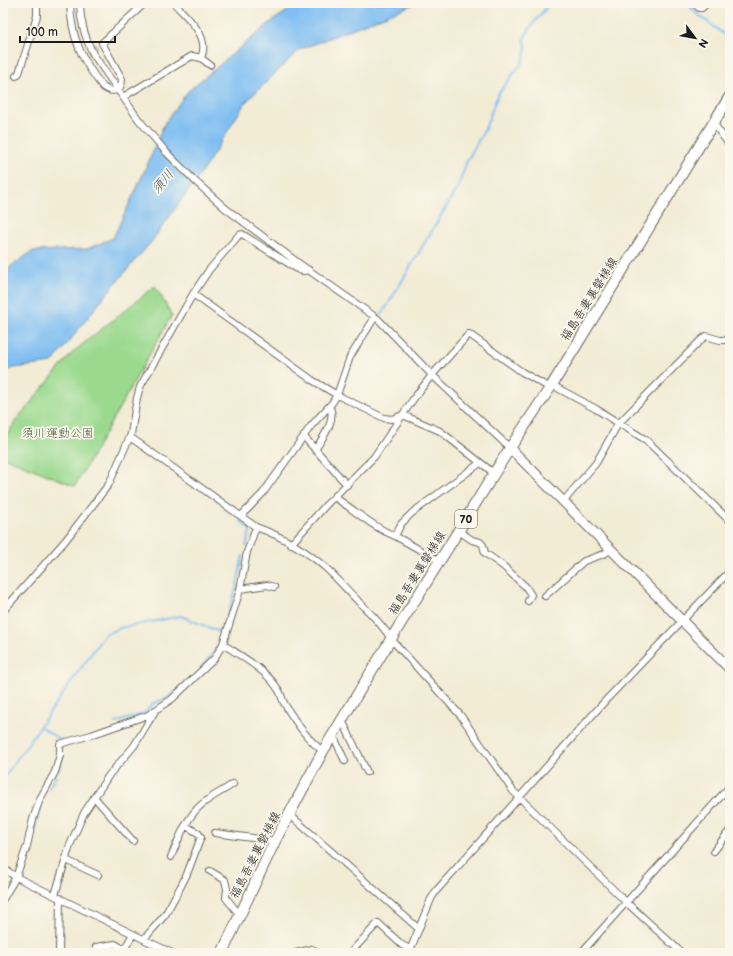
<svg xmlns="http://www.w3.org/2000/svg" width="733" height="956" viewBox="0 0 733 956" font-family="'Balsamiq Sans','Klee One',sans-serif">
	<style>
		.green { fill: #9ad98e; stroke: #5b7a55 }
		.water { fill: #7ebef2; stroke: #4d6d87 }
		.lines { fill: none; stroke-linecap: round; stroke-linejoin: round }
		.stream { stroke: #7ebef2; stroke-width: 2 }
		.street-tunnel { stroke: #c7c2b0; stroke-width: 6; stroke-dasharray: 6 3; stroke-linecap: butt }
		.street-casing { stroke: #67655d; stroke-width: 8 }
		.secondary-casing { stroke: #67655d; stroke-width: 11 }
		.primary-casing { stroke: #67655d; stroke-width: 12 }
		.street { stroke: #fff; stroke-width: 6 }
		.secondary { stroke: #fff; stroke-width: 9 }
		.primary { stroke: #fff; stroke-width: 10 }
		.labels { text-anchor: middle; stroke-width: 3.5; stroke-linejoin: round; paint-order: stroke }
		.shield { fill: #fbf7ec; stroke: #5f5e5a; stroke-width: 1 }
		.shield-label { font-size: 11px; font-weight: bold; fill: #1c1c1c }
		.street-label { font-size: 12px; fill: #1c1c1c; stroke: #fbf7ec }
		.park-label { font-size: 12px; fill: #485e44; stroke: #fbf7ec }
		.water-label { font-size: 13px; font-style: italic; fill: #3e5567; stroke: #fbf7ec }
	</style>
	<rect width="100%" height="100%" fill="#fbf7ec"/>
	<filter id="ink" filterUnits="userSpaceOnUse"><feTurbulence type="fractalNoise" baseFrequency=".025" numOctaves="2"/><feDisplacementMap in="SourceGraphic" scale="8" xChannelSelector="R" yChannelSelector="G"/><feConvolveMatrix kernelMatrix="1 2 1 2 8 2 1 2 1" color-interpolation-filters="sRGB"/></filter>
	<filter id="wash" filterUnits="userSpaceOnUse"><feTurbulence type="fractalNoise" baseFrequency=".012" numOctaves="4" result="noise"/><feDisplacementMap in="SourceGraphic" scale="16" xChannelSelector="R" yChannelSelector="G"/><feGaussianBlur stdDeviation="0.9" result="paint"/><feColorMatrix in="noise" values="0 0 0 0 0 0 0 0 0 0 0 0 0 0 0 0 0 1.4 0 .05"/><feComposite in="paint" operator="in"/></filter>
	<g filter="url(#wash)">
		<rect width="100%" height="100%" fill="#f2ecd5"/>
		<!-- green -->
		<path class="green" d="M155,286L172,315L75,486L3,457V441L17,419L73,352Z"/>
		<!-- water -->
		<path class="water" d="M300,3H417L299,50L245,103L206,166L152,241L108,292L52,363L14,368L3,373V282L11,266L33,251L87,249L113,238L146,168L164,124L188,91L275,19Z"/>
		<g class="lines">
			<!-- stream -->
			<path class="stream" d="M687,3L696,13L730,39
				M361,346L387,306L458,187L467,161L485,129L498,94L523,61L526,47L524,38L532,25L550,3
				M340,395L348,371
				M246,546L250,531L247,526L241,522L260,500
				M201,668L214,652L218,646L236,589L243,556
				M115,723L144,713L154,703L167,698L182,686
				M39,726L62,741L64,740
				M59,769L63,756
				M3,779L105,634L120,628L181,616L222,633
				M49,788L56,776
				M3,906L21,875L27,856L41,805"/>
		</g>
	</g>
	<g filter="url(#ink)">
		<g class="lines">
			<!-- street-tunnel -->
			<path class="street-tunnel" d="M88,54L97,47"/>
			<defs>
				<path id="street" d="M70,3C71,37 82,61 103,87C112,94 122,91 122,79L102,43L145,3
					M80,3C80,21 85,38 93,54L139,120L166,152L196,182L225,208L297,262L378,319L430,373L510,448
					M174,3C187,18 211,36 201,58
					M694,3L699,8H702L707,3
					M16,76L19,73L37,16V3
					M123,97L192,56L201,58L210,65
					M714,124L730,146
					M193,294L312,380L337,395L384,418L392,419L403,415L440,431L495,474
					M552,385L596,409L646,440L730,521
					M130,437L256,527C281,536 307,551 327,569C338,579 348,591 359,602C370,613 383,625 391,639L461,716L513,791L626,902L682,953
					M306,439L347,485
					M315,450C322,438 334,425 331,410
					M334,497C355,510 372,527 395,536
					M563,502L596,463L618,424L701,340L706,336L720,340H730
					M241,516L263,493L311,426L332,403L337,395L350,357L375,317
					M459,531L472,540L480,542L483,545L485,553L503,566L526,587L531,595L528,601
					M291,544L326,505L374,457L414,398L432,375L469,334L522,372L550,388
					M440,561L395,536L401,524L412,513L480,463
					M240,589L267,585L274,587
					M545,596L584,561L604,554L611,549
					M3,611L65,541L109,484L131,434L137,398L140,387L193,294L209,270L239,235L242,234L299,270L303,271L309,270
					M223,644C242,657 265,669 278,689C281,693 282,699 284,703C294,720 307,740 323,751
					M342,720L367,772
					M333,735L345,761
					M94,797L133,841
					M290,815L419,929
					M215,833L275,841
					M714,851L730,830
					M171,857C178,840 187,817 201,805C210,797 223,791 233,784
					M66,860L98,875
					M3,868L16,877L172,953
					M210,871L225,880L227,889L226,898L240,915
					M55,895L70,845L84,813L109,775L134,746L155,711
					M3,899L16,877L27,846L33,819L40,799L55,772L60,755V744L91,735L148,715L172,699L214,659L223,644L240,590L247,552L256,527
					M144,939L165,915L181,886L187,874L201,837L198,833L186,826
					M96,947L115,944L122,948H125L133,934
					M59,953L60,898
					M296,953L312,949L320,953
					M350,953L378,923L402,945L410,949
					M409,953L431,899L436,891L605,701L730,571
					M581,953L730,786"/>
				<path id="secondary" d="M510,448L730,669"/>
				<path id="primary" d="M222,953L275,841L323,751L391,639L510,448L552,385L730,96"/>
			</defs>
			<!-- street casing -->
			<use href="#street" class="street-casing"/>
			<!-- secondary casing -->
			<use href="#secondary" class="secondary-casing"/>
			<!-- primary casing -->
			<use href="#primary" class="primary-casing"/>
			<!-- street -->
			<use href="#street" class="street"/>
			<!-- secondary -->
			<use href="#secondary" class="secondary"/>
			<!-- primary -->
			<use href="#primary" class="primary"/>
		</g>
	</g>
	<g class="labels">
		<!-- shield labels -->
		<rect class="shield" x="455" y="510" width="22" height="18" rx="3"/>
		<g class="shield-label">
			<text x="466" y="523">70</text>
		</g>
		<!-- street labels -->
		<g class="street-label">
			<text transform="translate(589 299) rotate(-58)" y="4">福島吾妻裏磐梯線</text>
			<text transform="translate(417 573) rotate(-58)" y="4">福島吾妻裏磐梯線</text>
			<text transform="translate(255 855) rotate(-63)" y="4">福島吾妻裏磐梯線</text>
		</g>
		<!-- park labels -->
		<g class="park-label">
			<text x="58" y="437">須川運動公園</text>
		</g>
		<!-- water labels -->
		<g class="water-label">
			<text transform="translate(162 181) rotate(-50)" y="5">須川</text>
		</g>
	</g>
	<!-- margin -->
	<rect width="733" height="956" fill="none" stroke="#fbf7ec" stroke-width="16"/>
	<!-- north arrow -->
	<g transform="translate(695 38) rotate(122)" stroke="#fbf7ec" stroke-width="3" paint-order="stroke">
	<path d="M0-3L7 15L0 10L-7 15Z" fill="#1c1c1c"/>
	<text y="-6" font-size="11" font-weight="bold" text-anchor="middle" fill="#1c1c1c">N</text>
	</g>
	<!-- scale -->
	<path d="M20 36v6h95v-6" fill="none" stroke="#1c1c1c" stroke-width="2"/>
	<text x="26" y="36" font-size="12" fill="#1c1c1c" stroke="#fbf7ec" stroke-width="3" paint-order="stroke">100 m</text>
</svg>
